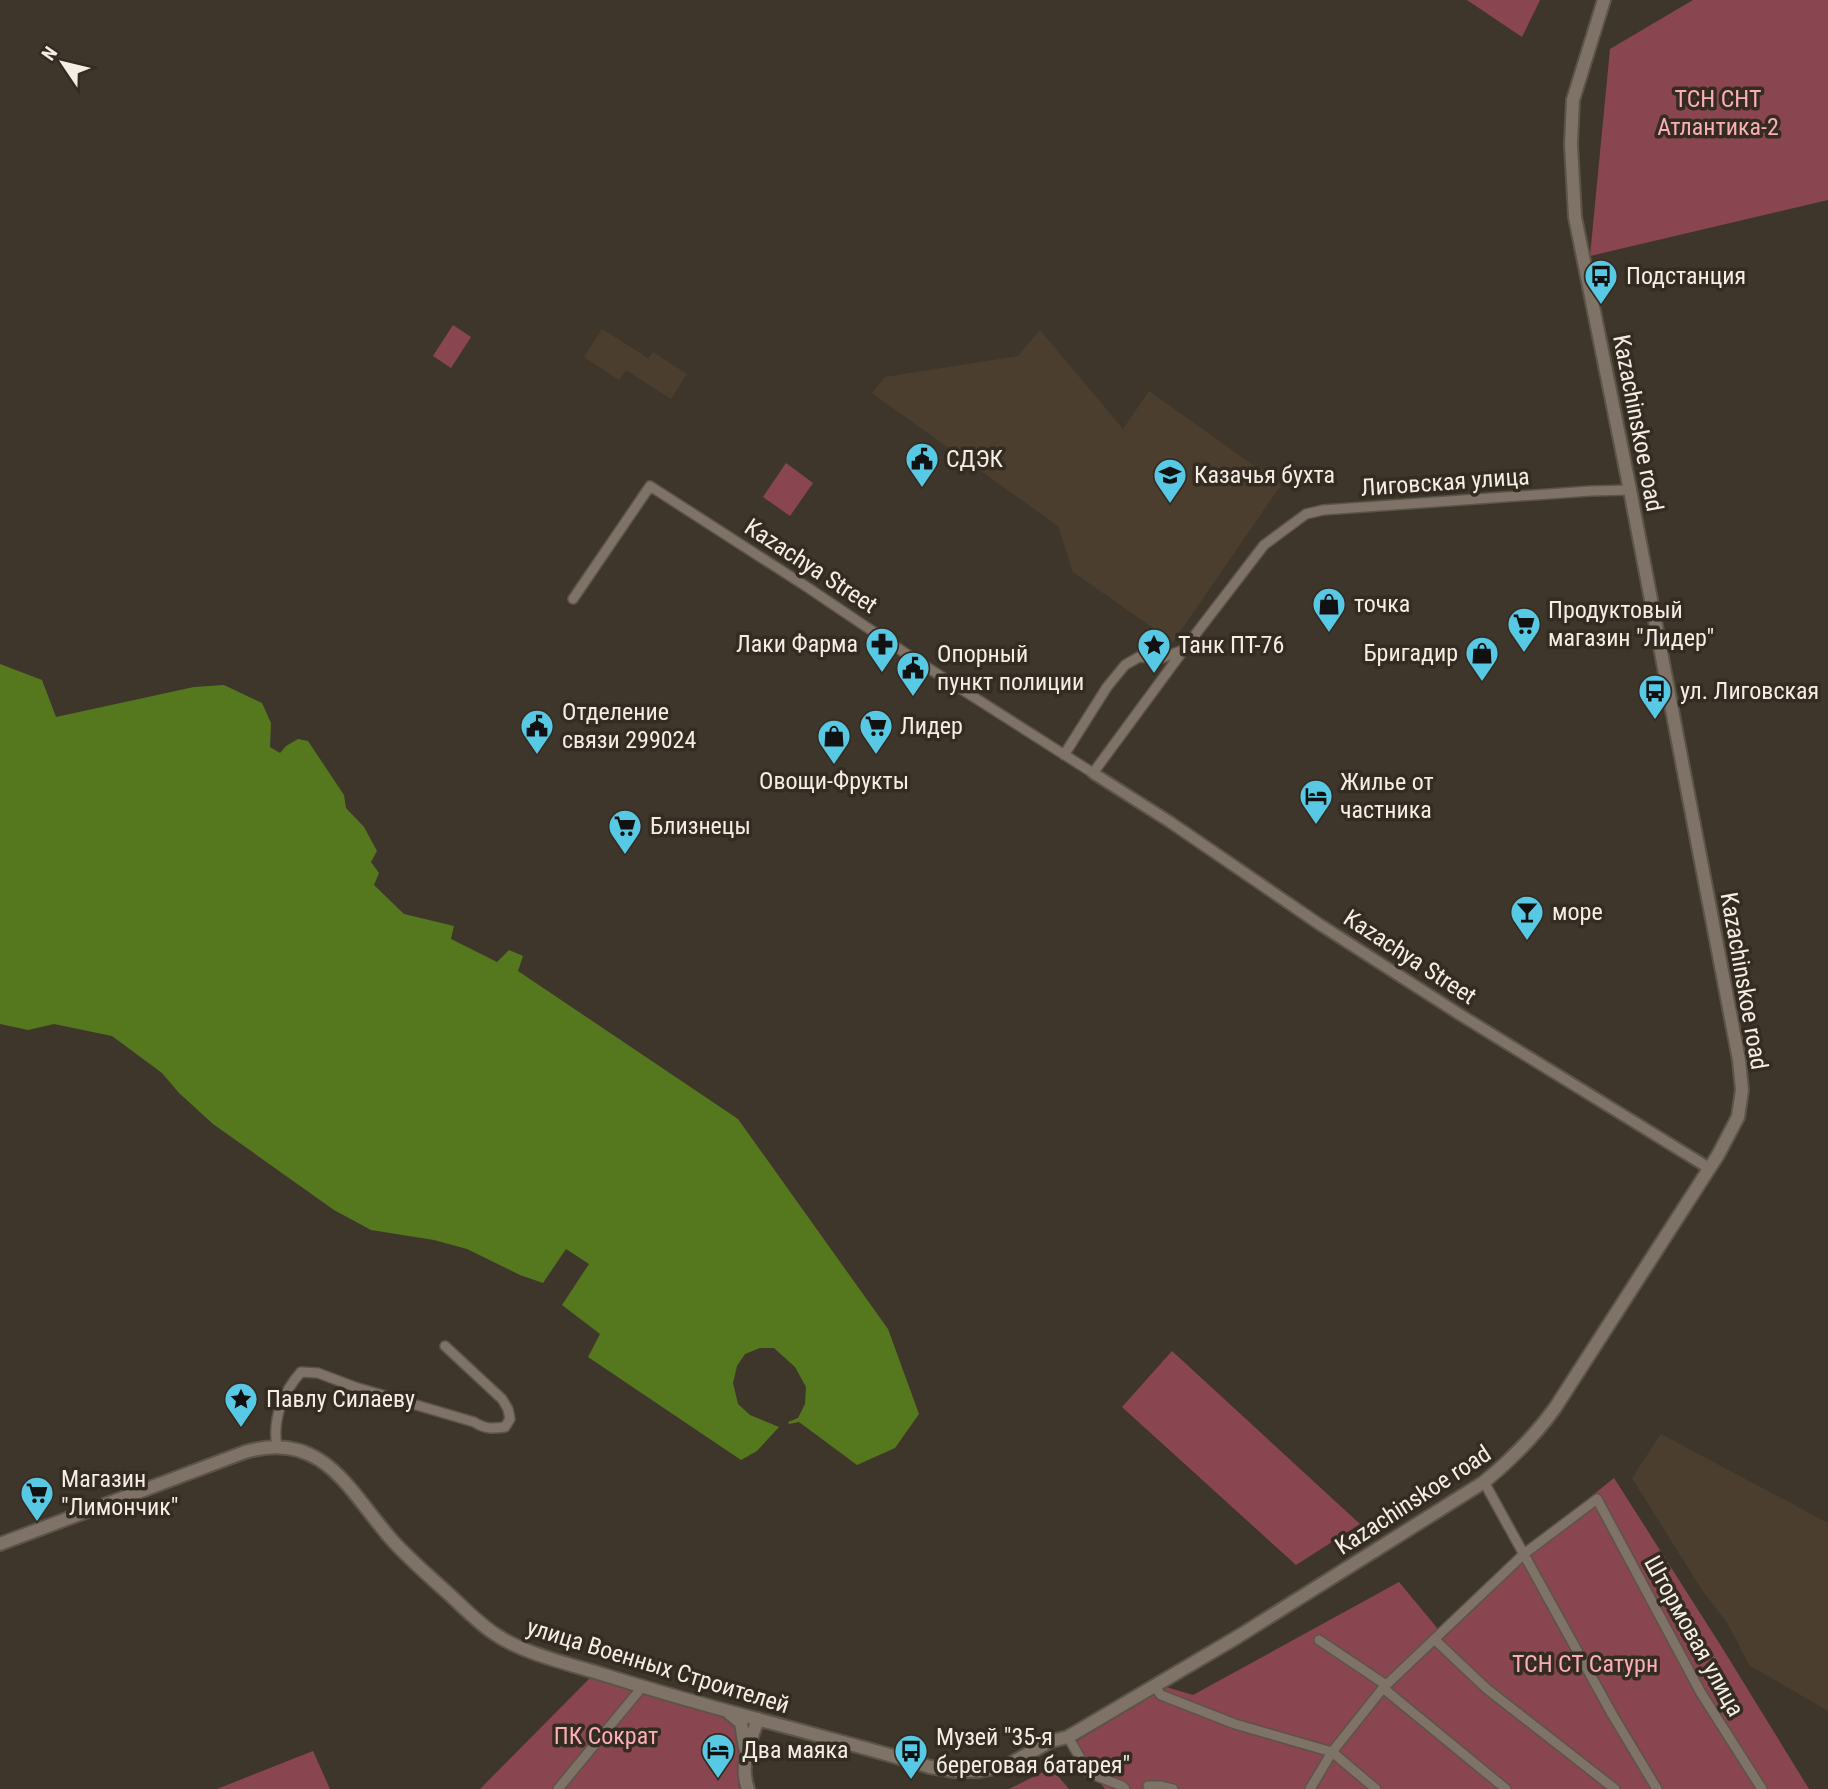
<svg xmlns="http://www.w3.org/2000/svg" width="1828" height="1789" viewBox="0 0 1828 1789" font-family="'Roboto Condensed',sans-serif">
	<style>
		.built { fill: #4b3e2e }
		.green { fill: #8a4650 }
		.water { fill: #55771e }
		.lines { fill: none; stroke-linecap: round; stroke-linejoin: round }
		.minor-casing { stroke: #5c534a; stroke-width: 12 }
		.tertiary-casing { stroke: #5c534a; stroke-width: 14 }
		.secondary-casing { stroke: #5c534a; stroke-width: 16 }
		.minor { stroke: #7e7366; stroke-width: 9 }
		.tertiary { stroke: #7e7366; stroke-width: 10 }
		.secondary { stroke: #7e7366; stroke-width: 12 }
		.labels { text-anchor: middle; stroke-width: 7; stroke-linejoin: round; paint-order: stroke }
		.park-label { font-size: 24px; fill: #fbaeb7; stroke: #352c21 }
		.poi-label { font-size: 24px; fill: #f4eee7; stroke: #352c21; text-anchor: start }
		.street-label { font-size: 24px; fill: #f4eee7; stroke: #352c21 }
	</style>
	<rect width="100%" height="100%" fill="#3f362b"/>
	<!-- built -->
	<path class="built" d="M602,329L648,358L653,352L687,374L671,399L626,370L619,380L584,357Z
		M1040,330L1123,429L1149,391L1281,485L1173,642L1073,572L1058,526L872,393L885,377L1018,356Z
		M1661,1434L1828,1523V1711L1749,1665L1728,1624L1702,1590L1632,1478Z"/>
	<!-- green -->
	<path class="green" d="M1467,0H1540L1522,37Z
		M1693,0H1828V200L1590,256L1610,49Z
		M453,325L471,337L451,368L433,356Z
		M786,463L813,483L790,516L763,497Z
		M1172,1351L1360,1524L1296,1565L1122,1407Z
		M1614,1478L1721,1646L1809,1789H1105L1069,1746L1166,1687L1193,1695L1399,1582L1438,1629L1520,1554Z
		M591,1677L751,1724L743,1747L738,1784L740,1789H480Z
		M313,1751L330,1789H217Z
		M1051,1768L1069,1789H1009Z"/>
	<!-- water -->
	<path class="water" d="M0,664L42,680L56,717L194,687L224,685L262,703L271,723L270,747L280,753L286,746L298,739L308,741L344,795L346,808L364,827L377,851L371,862L379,873L374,885L404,914L454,926L451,939L497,962L509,950L523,956L518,971L738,1119L888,1329L919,1414L895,1448L857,1465L799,1422L789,1424L788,1422L798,1418L805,1404L806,1387L795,1367L774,1348H760L745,1354L737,1366L733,1383L738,1404L750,1415L779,1427L757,1451L741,1460L588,1357L600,1334L562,1305L589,1264L566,1249L543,1283L520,1275L467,1249L434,1240L371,1230L334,1210L213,1124L179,1093L162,1073L112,1036L54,1024L28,1030L0,1024Z"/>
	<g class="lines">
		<defs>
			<path id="minor" d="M573,599L650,486L804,585L914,659L1093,773L1188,644L1264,545L1306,514L1323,510L1590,491L1630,490
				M1064,755L1107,687L1125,665L1139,657L1162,658L1183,650
				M277,1446C272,1420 283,1392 301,1372L318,1373L355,1387L474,1422C485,1429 492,1429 505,1427L510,1419L508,1409L502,1399L445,1346
				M1484,1482L1612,1714L1657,1789
				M1434,1639L1487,1689L1615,1789
				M1319,1640L1386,1685
				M1154,1686L1161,1695L1235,1724L1332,1752L1376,1789
				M1383,1688L1506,1789
				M1068,1737L1089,1773L1122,1786L1125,1789
				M1148,1786H1160L1173,1789
				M558,1789L643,1686
				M1310,1789L1332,1752L1383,1688L1524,1554L1597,1499L1701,1693L1762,1789"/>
			<path id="tertiary" d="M1093,773L1170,822L1319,924L1459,1014L1709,1168"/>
			<path id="secondary" d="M0,1544L245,1452C323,1429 349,1491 392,1540C409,1559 430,1577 450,1595C465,1609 480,1625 498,1636C527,1655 574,1665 608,1676C672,1696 737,1714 802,1731C845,1743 888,1754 930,1767L954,1771H979L1006,1766L1051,1741L1068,1737L1239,1636L1484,1482C1512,1459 1534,1437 1555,1408L1718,1155L1738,1117L1742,1090L1739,1060L1630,490L1575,217L1571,144L1573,100L1604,0
				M729,1713L741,1723L745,1748
				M748,1789C739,1764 750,1743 758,1719"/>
		</defs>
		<!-- minor casing -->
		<use href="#minor" class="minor-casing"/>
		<!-- tertiary casing -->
		<use href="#tertiary" class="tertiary-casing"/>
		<!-- secondary casing -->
		<use href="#secondary" class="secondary-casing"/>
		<!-- minor -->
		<use href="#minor" class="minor"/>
		<!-- tertiary -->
		<use href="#tertiary" class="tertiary"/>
		<!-- secondary -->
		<use href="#secondary" class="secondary"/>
	</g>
	<!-- icons -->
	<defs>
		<symbol id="bus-pin" viewBox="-11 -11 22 30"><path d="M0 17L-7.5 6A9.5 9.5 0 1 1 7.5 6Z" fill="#58c9e4" stroke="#352c21"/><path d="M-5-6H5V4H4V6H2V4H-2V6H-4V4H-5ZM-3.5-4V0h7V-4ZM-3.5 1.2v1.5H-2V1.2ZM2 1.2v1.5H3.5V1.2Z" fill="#111"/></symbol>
		<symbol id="civic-pin" viewBox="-11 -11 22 30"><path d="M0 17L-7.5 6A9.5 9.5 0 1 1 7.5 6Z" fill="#58c9e4" stroke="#352c21"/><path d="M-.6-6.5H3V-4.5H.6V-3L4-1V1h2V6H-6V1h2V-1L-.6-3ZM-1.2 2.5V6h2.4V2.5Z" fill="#111"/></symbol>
		<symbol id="school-pin" viewBox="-11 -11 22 30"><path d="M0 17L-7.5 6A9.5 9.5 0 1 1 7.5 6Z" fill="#58c9e4" stroke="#352c21"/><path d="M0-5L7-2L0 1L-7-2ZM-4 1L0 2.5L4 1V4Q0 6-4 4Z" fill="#111"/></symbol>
		<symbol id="shop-pin" viewBox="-11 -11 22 30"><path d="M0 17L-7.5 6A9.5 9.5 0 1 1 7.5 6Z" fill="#58c9e4" stroke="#352c21"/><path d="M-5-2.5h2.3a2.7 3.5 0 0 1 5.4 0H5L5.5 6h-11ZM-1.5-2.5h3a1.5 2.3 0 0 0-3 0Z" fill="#111"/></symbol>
		<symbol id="supermarket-pin" viewBox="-11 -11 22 30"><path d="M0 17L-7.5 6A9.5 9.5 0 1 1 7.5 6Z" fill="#58c9e4" stroke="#352c21"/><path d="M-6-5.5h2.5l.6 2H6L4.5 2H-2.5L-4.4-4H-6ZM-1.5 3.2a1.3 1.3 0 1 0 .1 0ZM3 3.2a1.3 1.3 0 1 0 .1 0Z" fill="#111"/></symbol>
		<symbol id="pharmacy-pin" viewBox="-11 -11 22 30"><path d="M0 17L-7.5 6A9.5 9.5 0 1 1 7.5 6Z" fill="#58c9e4" stroke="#352c21"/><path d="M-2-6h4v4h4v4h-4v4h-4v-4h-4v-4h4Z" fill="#111"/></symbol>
		<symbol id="sight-pin" viewBox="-11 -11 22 30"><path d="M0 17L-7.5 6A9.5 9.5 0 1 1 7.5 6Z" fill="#58c9e4" stroke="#352c21"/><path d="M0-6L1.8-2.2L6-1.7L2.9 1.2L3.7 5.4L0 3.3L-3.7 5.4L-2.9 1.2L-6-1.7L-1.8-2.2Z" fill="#111"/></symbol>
		<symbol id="hotel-pin" viewBox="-11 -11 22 30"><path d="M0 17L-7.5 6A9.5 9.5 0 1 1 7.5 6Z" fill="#58c9e4" stroke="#352c21"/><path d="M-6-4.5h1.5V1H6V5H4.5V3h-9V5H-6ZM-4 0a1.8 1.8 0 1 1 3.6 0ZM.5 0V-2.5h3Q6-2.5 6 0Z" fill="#111"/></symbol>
		<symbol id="bar-pin" viewBox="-11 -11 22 30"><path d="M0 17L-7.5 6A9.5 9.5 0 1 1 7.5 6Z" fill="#58c9e4" stroke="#352c21"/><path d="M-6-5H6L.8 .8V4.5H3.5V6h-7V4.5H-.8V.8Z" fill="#111"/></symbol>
	</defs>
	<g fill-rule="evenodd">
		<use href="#bus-pin" x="1582" y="257" width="38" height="52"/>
		<use href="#civic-pin" x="903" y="440" width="38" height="52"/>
		<use href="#school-pin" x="1151" y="456" width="38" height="52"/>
		<use href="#shop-pin" x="1310" y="585" width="38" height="52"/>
		<use href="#supermarket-pin" x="1505" y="605" width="38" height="52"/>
		<use href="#pharmacy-pin" x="863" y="625" width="38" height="52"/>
		<use href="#sight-pin" x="1135" y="626" width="38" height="52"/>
		<use href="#shop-pin" x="1463" y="634" width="38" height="52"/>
		<use href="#civic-pin" x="894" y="649" width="38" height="52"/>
		<use href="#bus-pin" x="1636" y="672" width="38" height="52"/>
		<use href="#civic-pin" x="518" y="707" width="38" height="52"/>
		<use href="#supermarket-pin" x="857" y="707" width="38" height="52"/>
		<use href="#shop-pin" x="815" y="717" width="38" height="52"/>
		<use href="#hotel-pin" x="1297" y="777" width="38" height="52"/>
		<use href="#supermarket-pin" x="606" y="807" width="38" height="52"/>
		<use href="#bar-pin" x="1508" y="893" width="38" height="52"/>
		<use href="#sight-pin" x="222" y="1380" width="38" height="52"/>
		<use href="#supermarket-pin" x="18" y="1474" width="38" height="52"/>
		<use href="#hotel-pin" x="699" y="1731" width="38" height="52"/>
		<use href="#bus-pin" x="892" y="1732" width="38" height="52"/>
	</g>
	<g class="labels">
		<!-- park labels -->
		<g class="park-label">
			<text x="1718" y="107">ТСН СНТ<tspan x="1718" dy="28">Атлантика-2</tspan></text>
			<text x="1585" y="1672">ТСН СТ Сатурн</text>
			<text x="606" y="1744">ПК Сократ</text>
		</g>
		<!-- poi labels -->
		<g class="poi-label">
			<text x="1626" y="284">Подстанция</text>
			<text x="946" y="467">СДЭК</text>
			<text x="1194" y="483">Казачья бухта</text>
			<text x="1354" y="612">точка</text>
			<text x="1548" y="618">Продуктовый<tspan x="1548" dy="28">магазин "Лидер"</tspan></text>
			<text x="858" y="652" text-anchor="end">Лаки Фарма</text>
			<text x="1178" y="653">Танк ПТ-76</text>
			<text x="1458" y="661" text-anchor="end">Бригадир</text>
			<text x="937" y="662">Опорный<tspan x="937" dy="28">пункт полиции</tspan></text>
			<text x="1680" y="699">ул. Лиговская</text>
			<text x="562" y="720">Отделение<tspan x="562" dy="28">связи 299024</tspan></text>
			<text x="900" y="734">Лидер</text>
			<text x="834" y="789" text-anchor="middle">Овощи-Фрукты</text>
			<text x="1340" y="790">Жилье от<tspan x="1340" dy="28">частника</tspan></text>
			<text x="650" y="834">Близнецы</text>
			<text x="1552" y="920">море</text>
			<text x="266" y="1407">Павлу Силаеву</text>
			<text x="61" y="1487">Магазин<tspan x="61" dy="28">"Лимончик"</tspan></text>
			<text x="936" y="1745">Музей "35-я<tspan x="936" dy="28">береговая батарея"</tspan></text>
			<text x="742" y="1758">Два маяка</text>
		</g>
		<!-- street labels -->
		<g class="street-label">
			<text transform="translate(1638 423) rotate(79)" y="8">Kazachinskoe road</text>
			<text transform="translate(1445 482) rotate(-4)" y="8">Лиговская улица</text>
			<text transform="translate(811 566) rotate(33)" y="8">Kazachya Street</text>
			<text transform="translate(1410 957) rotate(33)" y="8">Kazachya Street</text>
			<text transform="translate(1744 981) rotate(80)" y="8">Kazachinskoe road</text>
			<text transform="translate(1413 1500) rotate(-33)" y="8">Kazachinskoe road</text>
			<text transform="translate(1694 1636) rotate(61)" y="8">Штормовая улица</text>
			<text transform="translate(658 1666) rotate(17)" y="8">улица Военных Строителей</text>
		</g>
	</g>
	<!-- north arrow -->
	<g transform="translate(63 63) rotate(305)" stroke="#352c21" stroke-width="5" paint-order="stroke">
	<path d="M0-5L12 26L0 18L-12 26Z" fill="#f4eee7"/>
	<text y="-10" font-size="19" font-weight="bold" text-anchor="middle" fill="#f4eee7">N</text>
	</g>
</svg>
